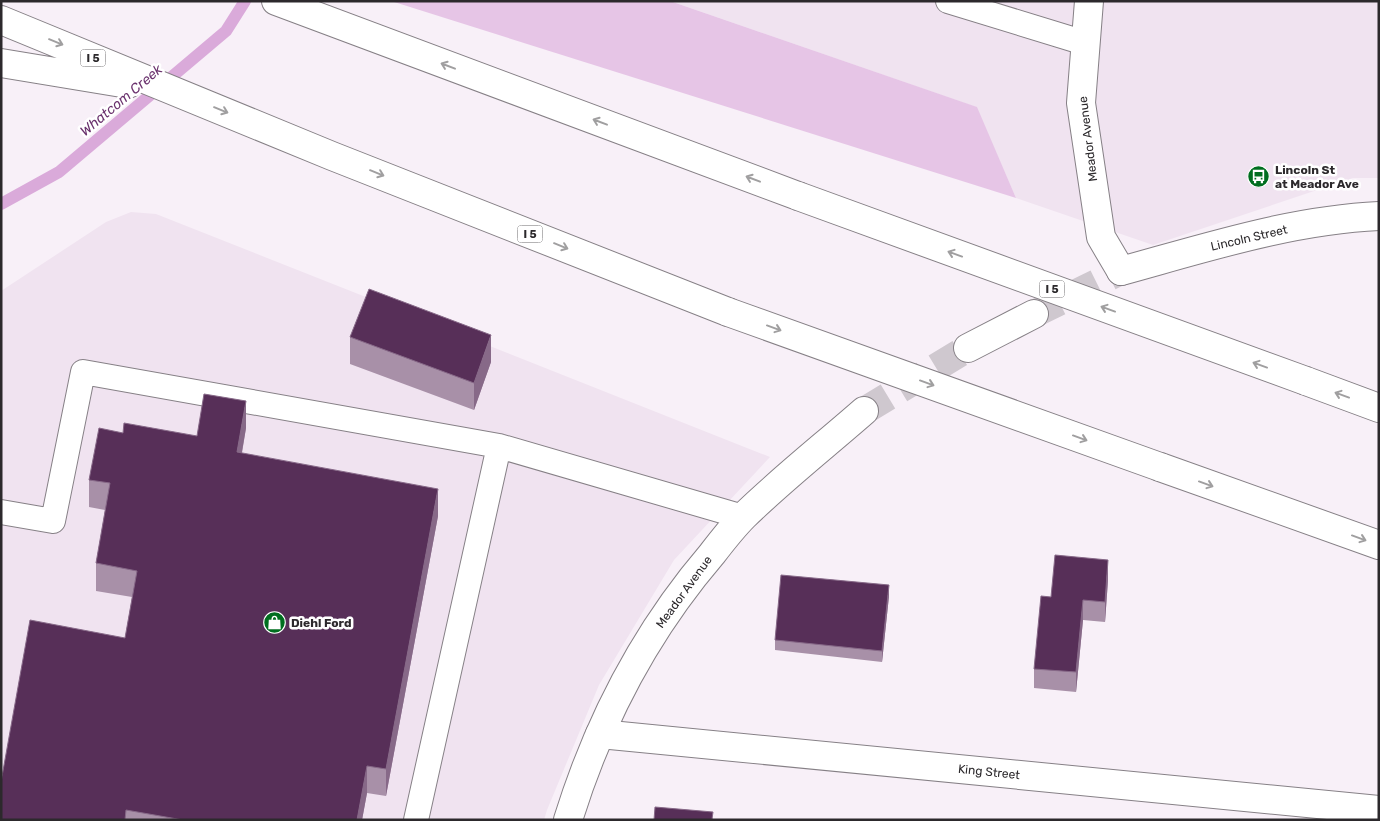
<svg xmlns="http://www.w3.org/2000/svg" width="1380" height="821" viewBox="0 0 1380 821" font-family="Rubik,sans-serif">
	<style>
		.built { fill: #f0e3f0 }
		.green { fill: #e6c5e6 }
		.lines { fill: none; stroke-linecap: round; stroke-linejoin: round }
		.stream { stroke: #daaada; stroke-width: 12 }
		.tertiary-tunnel { stroke: #cfc8cf; stroke-width: 28; stroke-dasharray: 28 14; stroke-linecap: butt }
		.service-casing { stroke: #868086; stroke-width: 26 }
		.minor-casing { stroke: #868086; stroke-width: 30 }
		.tertiary-casing { stroke: #868086; stroke-width: 30 }
		.motorway-casing { stroke: #868086; stroke-width: 30 }
		.service { stroke: #fff; stroke-width: 24 }
		.minor { stroke: #fff; stroke-width: 28 }
		.tertiary { stroke: #fff; stroke-width: 28 }
		.motorway { stroke: #fff; stroke-width: 28 }
		.motorway-bridge-casing { stroke: #868086; stroke-width: 30; stroke-linecap: butt }
		.motorway-bridge { stroke: #fff; stroke-width: 28 }
		.wall { fill: #a890a8 }
		.shaded-wall { fill: #876988 }
		.building { fill: #572f58; stroke: #876988 }
		.oneway { stroke: #a09fa0 }
		.labels { text-anchor: middle; stroke-width: 5; stroke-linejoin: round; paint-order: stroke }
		.shield { fill: #fff; stroke: #6b696b; stroke-width: 1 }
		.shield-label { font-size: 11px; font-weight: bold; fill: #2c292c }
		.street-label { font-size: 12px; fill: #2c292c; stroke: #fff }
		.poi-label { font-size: 12px; font-weight: bold; fill: #2c292c; stroke: #fff; text-anchor: start }
		.water-label { font-size: 14px; font-style: italic; fill: #6b326e; stroke: #fff }
	</style>
	<rect width="100%" height="100%" fill="#f8f0f8"/>
	<!-- built -->
	<path class="built" d="M670,1H1379V178H1353L1153,245L1016,198L976,107Z
		M131,212L156,214L770,457L674,560L599,685L547,810L544,820H1V291L106,222Z"/>
	<!-- green -->
	<path class="green" d="M391,1H670L977,107L1016,198Z"/>
	<g class="lines">
		<!-- stream -->
		<path class="stream" d="M1,204L59,172L226,31L245,1"/>
		<!-- tertiary-tunnel -->
		<path class="tertiary-tunnel" d="M1034,314L1121,271
			M864,411L968,348"/>
		<defs>
			<path id="service" d="M948,1L1085,43
				M1,512L53,521L83,372L499,446L743,517
				M416,820L499,446"/>
			<path id="minor" d="M1089,1L1081,103L1101,237L1121,271
				M600,734L1379,810"/>
			<path id="tertiary" d="M1121,271C1205,248 1291,220 1379,216
				M968,348L1034,314
				M568,820C598,723 646,631 712,554C722,541 732,528 744,516C782,479 824,446 864,411"/>
			<path id="motorway" d="M276,1L798,196
				M1,20L332,156L728,312
				M1,63L128,84
				M1306,381L1379,408
				M1160,467L1379,545"/>
		</defs>
		<!-- service casing -->
		<use href="#service" class="service-casing"/>
		<!-- minor casing -->
		<use href="#minor" class="minor-casing"/>
		<!-- tertiary casing -->
		<use href="#tertiary" class="tertiary-casing"/>
		<!-- motorway casing -->
		<use href="#motorway" class="motorway-casing"/>
		<!-- service -->
		<use href="#service" class="service"/>
		<!-- minor -->
		<use href="#minor" class="minor"/>
		<!-- tertiary -->
		<use href="#tertiary" class="tertiary"/>
		<!-- motorway -->
		<use href="#motorway" class="motorway"/>
		<defs>
			<path id="motorway-bridge" d="M798,196L1306,381
				M728,312L1160,467"/>
		</defs>
		<!-- motorway-bridge casing -->
		<use href="#motorway-bridge" class="motorway-bridge-casing"/>
		<!-- motorway-bridge -->
		<use href="#motorway-bridge" class="motorway-bridge"/>
	</g>
	<!-- wall -->
	<path class="wall" d="M350,337L491,362L474,410L350,364Z
		M246,428L242,453L438,516L386,796L367,793L362,820H1L125,638L132,597L96,591V563L105,510L89,507V480L123,433L197,436Z
		M1108,580L1105,622L1083,620L1076,692L1034,688V669L1051,597Z
		M889,596L882,662L775,650V640Z"/>
	<!-- shaded-wall -->
	<path class="shaded-wall" d="M491,335V362L474,410V383Z
		M246,401V428L237,480V452Z
		M438,489V516L386,796V769Z
		M1108,560V580L1105,622V602Z
		M889,585V596L882,662V651Z
		M1083,600V620L1076,692V672Z
		M367,766V793L362,820H357Z"/>
	<!-- building -->
	<path class="building" d="M369,289L491,335L474,383L350,337Z
		M204,394L246,401L237,452L438,489L386,769L367,766L357,820H183L126,810L125,820H1V782L30,620L125,638L137,571L96,563L110,483L89,480L99,428L123,433L124,423L197,436Z
		M1055,555L1108,560L1105,602L1083,600L1076,672L1034,669L1041,596L1051,597Z
		M781,575L889,585L882,651L775,640Z
		M655,807L713,812L712,819L715,820H654Z"/>
	<!-- one-way arrows -->
	<defs><path id="oneway-shaft" d="M-6 0H5M1.5-3L5.5 0L1.5 3" fill="none" stroke-width="1.6" stroke-linecap="round" stroke-linejoin="round" transform="scale(1.25)"/></defs>
	<g class="oneway">
		<use href="#oneway-shaft" transform="translate(56 42) rotate(22)"/>
		<use href="#oneway-shaft" transform="translate(448 66) rotate(-159)"/>
		<use href="#oneway-shaft" transform="translate(221 110) rotate(22)"/>
		<use href="#oneway-shaft" transform="translate(600 122) rotate(-159)"/>
		<use href="#oneway-shaft" transform="translate(377 173) rotate(22)"/>
		<use href="#oneway-shaft" transform="translate(753 179) rotate(-159)"/>
		<use href="#oneway-shaft" transform="translate(561 246) rotate(22)"/>
		<use href="#oneway-shaft" transform="translate(955 254) rotate(-160)"/>
		<use href="#oneway-shaft" transform="translate(1108 309) rotate(-160)"/>
		<use href="#oneway-shaft" transform="translate(774 328) rotate(20)"/>
		<use href="#oneway-shaft" transform="translate(1260 365) rotate(-160)"/>
		<use href="#oneway-shaft" transform="translate(927 383) rotate(20)"/>
		<use href="#oneway-shaft" transform="translate(1342 395) rotate(-160)"/>
		<use href="#oneway-shaft" transform="translate(1080 438) rotate(20)"/>
		<use href="#oneway-shaft" transform="translate(1206 484) rotate(20)"/>
		<use href="#oneway-shaft" transform="translate(1359 538) rotate(20)"/>
	</g>
	<!-- icons -->
	<defs>
		<symbol id="bus-disc" viewBox="-11 -11 22 22"><circle r="9.5" fill="#006e1f" stroke="#fff"/><path d="M-5-6H5V4H4V6H2V4H-2V6H-4V4H-5ZM-3.5-4V0h7V-4ZM-3.5 1.2v1.5H-2V1.2ZM2 1.2v1.5H3.5V1.2Z" fill="#fff"/></symbol>
		<symbol id="shop-disc" viewBox="-11 -11 22 22"><circle r="9.5" fill="#006e1f" stroke="#fff"/><path d="M-5-2.5h2.3a2.7 3.5 0 0 1 5.4 0H5L5.5 6h-11ZM-1.5-2.5h3a1.5 2.3 0 0 0-3 0Z" fill="#fff"/></symbol>
	</defs>
	<g fill-rule="evenodd">
		<use href="#bus-disc" x="1246" y="164" width="25" height="25"/>
		<use href="#shop-disc" x="262" y="610" width="25" height="25"/>
	</g>
	<g class="labels">
		<!-- shield labels -->
		<g class="shield">
			<rect x="80.5" y="49.5" width="25" height="17" rx="4"/>
			<rect x="517.5" y="225.5" width="25" height="17" rx="4"/>
			<rect x="1039.5" y="280.5" width="25" height="17" rx="4"/>
		</g>
		<g class="shield-label">
			<text x="93" y="62">I 5</text>
			<text x="530" y="238">I 5</text>
			<text x="1052" y="293">I 5</text>
		</g>
		<!-- street labels -->
		<g class="street-label">
			<text transform="translate(1088 139) rotate(-97)" y="4">Meador Avenue</text>
			<text transform="translate(1249 238) rotate(-13)" y="4">Lincoln Street</text>
			<text transform="translate(684 592) rotate(-54)" y="4">Meador Avenue</text>
			<text transform="translate(989 772) rotate(6)" y="4">King Street</text>
		</g>
		<!-- poi labels -->
		<g class="poi-label">
			<text x="1275" y="174">Lincoln St<tspan x="1275" dy="14">at Meador Ave</tspan></text>
			<text x="291" y="627">Diehl Ford</text>
		</g>
		<!-- water labels -->
		<g class="water-label">
			<text transform="translate(121 100) rotate(-40)" y="5">Whatcom Creek</text>
		</g>
	</g>
	<!-- border -->
	<rect width="1380" height="821" fill="none" stroke="#2c292c" stroke-width="5"/>
</svg>
